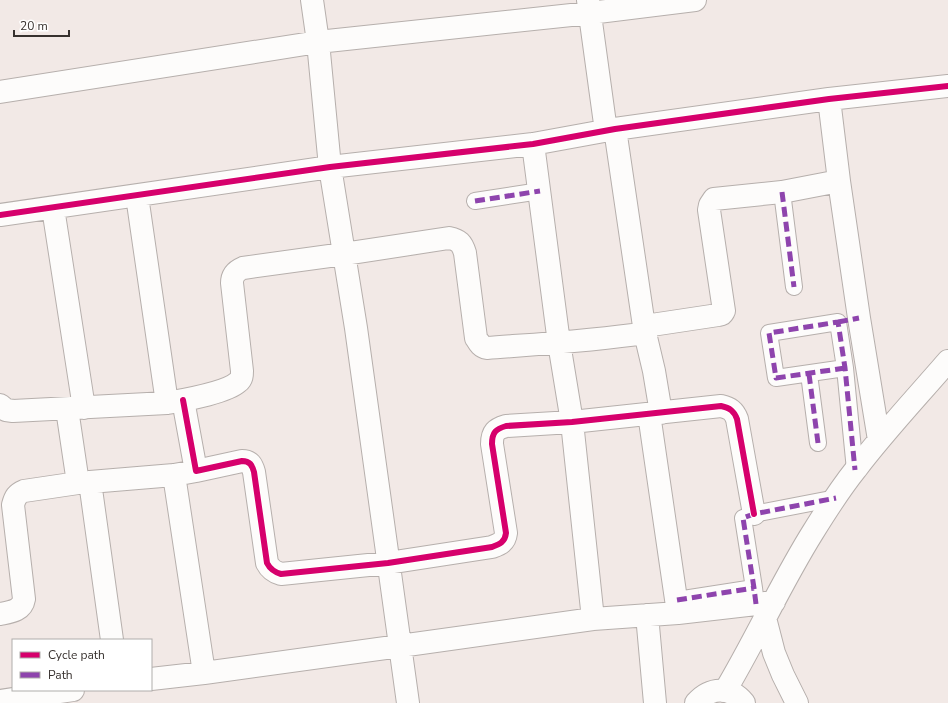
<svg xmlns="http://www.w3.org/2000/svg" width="948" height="703" viewBox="0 0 948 703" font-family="'Nunito Sans',sans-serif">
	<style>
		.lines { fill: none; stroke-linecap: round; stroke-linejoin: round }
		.pedestrian-casing { stroke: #b6afac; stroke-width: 18 }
		.minor-casing { stroke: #b6afac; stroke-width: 24 }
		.tertiary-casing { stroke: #b6afac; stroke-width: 24 }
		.pedestrian { stroke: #fdfcfb; stroke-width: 16 }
		.minor { stroke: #fdfcfb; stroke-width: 22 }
		.tertiary { stroke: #fdfcfb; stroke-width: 22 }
		.quiet { stroke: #8e44ad; stroke-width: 5; stroke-dasharray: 10 5; stroke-linecap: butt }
		.cycleway-casing { stroke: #fff; stroke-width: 8 }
		.cycleway { stroke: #d6006c; stroke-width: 6 }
	</style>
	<rect width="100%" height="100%" fill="#f2e9e6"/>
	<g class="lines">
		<defs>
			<path id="pedestrian" d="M782,192L794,287
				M475,201L540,191
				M845,368L776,378L769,333L838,322L845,368L855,470
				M809,374L818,443
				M677,600L754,588
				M756,604L754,588L743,518L754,514L836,498"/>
			<path id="minor" d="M312,0L318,42L330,167L356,328L408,703
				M588,0L606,131
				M0,92L318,42L590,13L695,0
				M615,129L645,333L654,371L661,413
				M533,144L559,343L572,422L593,619
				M839,181L859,318L879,440
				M137,196L167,403
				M53,208L84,408
				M0,215L330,167L533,144L615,129L829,99L948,86
				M645,326L718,315L722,314L724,311L709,210L710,205L714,199L782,192L839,181L829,99
				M183,400L196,471L242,461C250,461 252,465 254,472L267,563C270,569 274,572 281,574L388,563L492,547C500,544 505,542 506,533L492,444C492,432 496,429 506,426L572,422L721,406C730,408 734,411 737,419L754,514
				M0,405L6,410L13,411L167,403C183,400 226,393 238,382C242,379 242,375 242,371L232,283C232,275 236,271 243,268L344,254L449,238C459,240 462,243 465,253L476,338C479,343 481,347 487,348C540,344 593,341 645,333
				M67,409L78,483
				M649,414L678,613
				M174,475L204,673
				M90,482L112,640
				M0,614C10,612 22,611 24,599L13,505C15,497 17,494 24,491L78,483L174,475L196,471
				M647,615L655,703
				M765,618L774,653L783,675L797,703
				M151,679L204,673L400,646L593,619L678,613L774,602
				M725,691C756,639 781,583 813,532C826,511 840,489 856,469C884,432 917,397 948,361
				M0,701L73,690"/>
			<path id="tertiary" d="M696,703C710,687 730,686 744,703"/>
		</defs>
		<!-- pedestrian casing -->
		<use href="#pedestrian" class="pedestrian-casing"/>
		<!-- minor casing -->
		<use href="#minor" class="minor-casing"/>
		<!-- tertiary casing -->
		<use href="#tertiary" class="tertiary-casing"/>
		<!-- pedestrian -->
		<use href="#pedestrian" class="pedestrian"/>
		<!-- minor -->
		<use href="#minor" class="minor"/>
		<!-- tertiary -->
		<use href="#tertiary" class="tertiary"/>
		<!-- quiet -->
		<path class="quiet" d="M782,192L794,287
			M475,201L540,191
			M838,322L859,318
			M845,368L776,378L769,333L838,322L845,368L855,470
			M809,374L818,443
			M677,600L754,588
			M756,604L754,588L743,518L754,514L836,498"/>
		<defs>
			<path id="cycleway" d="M0,215L330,167L533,144L615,129L829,99L948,86
				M183,400L196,471L242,461C250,461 252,465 254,472L267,563C270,569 274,572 281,574L388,563L492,547C500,544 505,542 506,533L492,444C492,432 496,429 506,426L572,422L721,406C730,408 734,411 737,419L754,514"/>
		</defs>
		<!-- cycleway casing -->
		<use href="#cycleway" class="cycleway-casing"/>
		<!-- cycleway -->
		<use href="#cycleway" class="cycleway"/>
	</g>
	<!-- legend -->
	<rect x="12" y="639" width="140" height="52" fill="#ffffff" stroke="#afadab"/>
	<rect x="20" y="652" width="20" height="6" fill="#d6006c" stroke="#afadab"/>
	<text x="48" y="659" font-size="12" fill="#37312e">Cycle path</text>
	<rect x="20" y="672" width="20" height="6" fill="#8e44ad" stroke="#afadab"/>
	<text x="48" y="679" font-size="12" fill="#37312e">Path</text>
	<!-- scale -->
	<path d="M14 30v6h55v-6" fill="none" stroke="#37312e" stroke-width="2"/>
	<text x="20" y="30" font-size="12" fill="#37312e" stroke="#ffffff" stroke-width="3" paint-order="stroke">20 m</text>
</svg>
